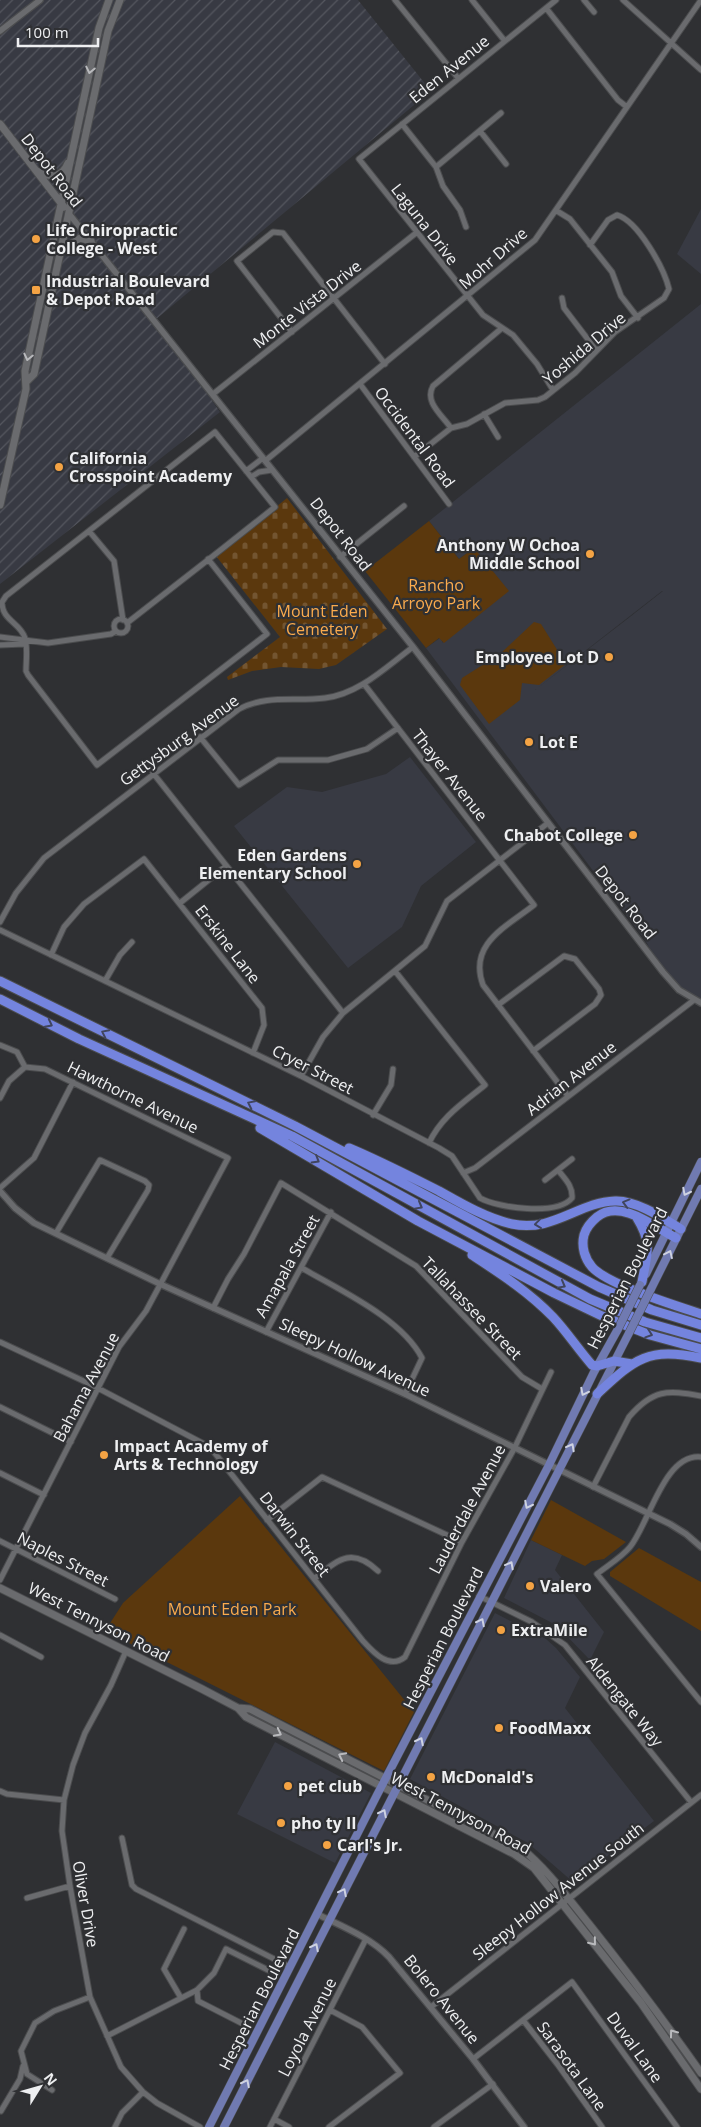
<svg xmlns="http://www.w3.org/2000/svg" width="701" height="2127" viewBox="0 0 701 2127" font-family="'Open Sans',sans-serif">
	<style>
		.built { fill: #383a43; fill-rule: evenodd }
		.industrial { fill: url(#industrial-furrows) }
		.cemetery { fill: url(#cemetery-stones) }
		.green { fill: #5b380d }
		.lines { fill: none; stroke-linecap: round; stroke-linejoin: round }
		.minor-casing { stroke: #4b4c4e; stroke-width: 7 }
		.tertiary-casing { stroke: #4b4c4e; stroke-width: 8 }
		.secondary-casing { stroke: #4b4c4e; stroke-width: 9 }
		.primary-casing { stroke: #4b4c4e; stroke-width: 9 }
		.motorway-casing { stroke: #4b4c4e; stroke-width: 11 }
		.minor { stroke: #6a6b6e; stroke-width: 5 }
		.tertiary { stroke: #6a6b6e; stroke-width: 5.5 }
		.secondary { stroke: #6a6b6e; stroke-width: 7 }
		.primary { stroke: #707ab1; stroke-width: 8 }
		.motorway { stroke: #7484de; stroke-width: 9 }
		.primary-bridge-casing { stroke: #4b4c4e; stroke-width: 9; stroke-linecap: butt }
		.primary-bridge { stroke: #707ab1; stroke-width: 8 }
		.oneway { stroke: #b9babd }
		.oneway2 { stroke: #40455e }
		.oneway3 { stroke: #ced2e1 }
		.poi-dot { fill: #f4a344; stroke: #2f3033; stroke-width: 2 }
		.labels { text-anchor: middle; stroke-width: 4.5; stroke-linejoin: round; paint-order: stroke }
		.street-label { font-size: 16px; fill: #eeeff1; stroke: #2f3033 }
		.poi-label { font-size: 16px; font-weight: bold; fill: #eeeff1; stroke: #2f3033; text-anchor: start }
		.park-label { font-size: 16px; fill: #fbab4d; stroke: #2f3033 }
	</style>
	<defs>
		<pattern id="industrial-furrows" width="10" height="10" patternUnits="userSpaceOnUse" patternTransform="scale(1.25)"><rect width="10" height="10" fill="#383a43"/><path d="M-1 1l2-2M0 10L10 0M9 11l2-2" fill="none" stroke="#55575f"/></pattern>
		<pattern id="cemetery-stones" width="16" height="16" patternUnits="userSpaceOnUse" patternTransform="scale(1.25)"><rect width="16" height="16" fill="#5b380d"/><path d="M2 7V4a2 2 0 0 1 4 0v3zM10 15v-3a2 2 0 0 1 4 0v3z" fill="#735531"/></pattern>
	</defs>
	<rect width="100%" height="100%" fill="#2f3033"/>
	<!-- built -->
	<path class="built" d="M701,209V274L677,254Z
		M701,304V1003L694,1000L663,972L645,940L426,648L440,638L443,643L474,548L459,559L429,521ZM663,591L626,620L535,690L662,591Z
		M410,757L476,842L421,886L402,927L348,968L234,826L287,787L322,792L386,774Z
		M531,1540L562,1555L555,1570L604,1632L590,1660L556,1625L504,1598Z
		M495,1613L546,1639L556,1648L580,1677L565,1708L654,1821L573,1882L528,1843L410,1779Z
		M275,1742L371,1793L335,1863L237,1814Z"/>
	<!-- industrial -->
	<path class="industrial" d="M0,0H358L431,91L155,320L220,412L0,584Z"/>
	<!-- cemetery -->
	<path class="cemetery" d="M287,498L387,629L336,665L319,669L281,667L252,671L228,680L227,677L280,637L216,556Z"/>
	<!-- green -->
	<path class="green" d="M429,521L459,559L474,548L509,591L444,643L439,638L426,648L365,571Z
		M534,622L541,624L566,664L539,685L522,683L520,700L489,724L460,685L462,678L500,654Z
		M240,1496L414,1712L384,1771L105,1631L123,1603Z
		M551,1500L626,1542L604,1559L592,1561L585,1566L531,1540Z
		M639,1548L701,1582V1631L610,1576V1572Z"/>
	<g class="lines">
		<defs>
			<path id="minor" d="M395,0L458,78
				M472,0L504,40
				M584,0L594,12
				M623,0L701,70
				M546,8L618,100L627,107
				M402,124L436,167L443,186L460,210L466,227
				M480,131L506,164
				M436,167L501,113
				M557,211L570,219L612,272L621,296L638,318
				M562,298L564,308L596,350
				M292,332L237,261L273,232L283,233L385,364
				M360,384L449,504
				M553,390L537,364L513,335L483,315L359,159L556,0
				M213,394L416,233
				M484,414L498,437
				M451,428C442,415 424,402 433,386L502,328
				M414,457L451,428L467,424L505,403L538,400L545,397L575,373L615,332L664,298L669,289C664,268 638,221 617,215L608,220L590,245
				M265,461L535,240L701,0
				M246,471L263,458
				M251,477L259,472L272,470
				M89,531L114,561L123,620
				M340,557L404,506
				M114 626a7 7 0 1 1 14 0a7 7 0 1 1-14 0Z
				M127,623C176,585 226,546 275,507L215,432L6,596L2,602C2,621 20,622 25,638C28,648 26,661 26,671L28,675L97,765L267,634L208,559
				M0,637L48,643L111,634L116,631
				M0,645L25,644
				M364,684L534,905C506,927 468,944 483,985L568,1096
				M200,737L239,785L278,760H328L367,749L398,728
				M153,773L343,1013
				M180,903L226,866
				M0,922L16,893L44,858L239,709C268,694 294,702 325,698C359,694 386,667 413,647
				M0,930L301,1076L439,1148L452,1156L480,1198C498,1208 557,1216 572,1198C573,1186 565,1179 558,1170
				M51,955L64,927L84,904L144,859L262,1008L264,1025L253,1053
				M395,971L485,1085C463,1103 441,1117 429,1143
				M105,981L120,955L132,942
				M498,1005L564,956L575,959L599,989L601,995L595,1004L533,1051
				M0,1045L17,1052L25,1067
				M301,1076L323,1037L343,1013L425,946L447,901L548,823
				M0,1098L9,1081L25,1067
				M373,1115L391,1085L393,1069
				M463,1173L475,1168L694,1000
				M545,1180L572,1159
				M0,1188L34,1158L73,1082
				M56,1233L100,1160L145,1181L149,1185L148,1190L107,1258
				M302,1268C341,1291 401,1318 422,1358L405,1394
				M213,1308L228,1279L244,1254L281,1183L416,1266L522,1377L542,1389
				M266,1332L331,1212
				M0,1342L90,1384L210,1447L363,1641C373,1652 389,1670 405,1657L462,1542L514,1449L551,1372
				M0,1407L71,1442
				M701,1457C664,1453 649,1524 630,1547C622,1557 607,1566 597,1574L701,1702
				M0,1473L44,1495
				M593,1487L629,1417C653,1389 667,1390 701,1396
				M267,1520L322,1477L462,1542
				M0,1541L115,1599
				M314,1579C338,1560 351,1546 378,1571
				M0,1580L119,1347L146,1311L228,1158L45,1069L25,1067
				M479,1596L532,1622L565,1645L691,1802
				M0,1635L41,1657
				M126,1651L111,1685L85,1733L73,1765L64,1800L62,1831L70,1886L90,1997L121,2067L143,2092L157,2103L200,2127
				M0,1791L7,1794L64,1800
				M122,1838L132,1885L136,1889L290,1967
				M27,1898L70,1886
				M197,1990L198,2001L245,2025
				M181,1998L164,1969L184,1929
				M431,2007L701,1795
				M523,2020L558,2065L602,2127
				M107,2036L197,1990L214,1973L226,1949L270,1971
				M473,2059L572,1982L677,2127
				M52,2090L27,2074L21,2051L35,2023L54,2011L90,1997
				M1,2111L20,2079L23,2066
				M274,2119L289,2127
				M115,2127L122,2113L143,2092
				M270,2127L366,1939
				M329,2127L400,2073L362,2027L330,2010
				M434,2127L493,2084"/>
			<path id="tertiary" d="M0,31L40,0
				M70,215L413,647L663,972L679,990L701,1003
				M0,1191L15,1208L34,1223L160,1284L405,1394L670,1524L686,1534L701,1547
				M317,1914C341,1926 370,1937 389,1957L473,2059L524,2127"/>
			<path id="secondary" d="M0,124L64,207
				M37,171C50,178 62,178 68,163
				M63,250L80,238L91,241
				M27,381L34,374L108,31L120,0
				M0,505L26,389L25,371L99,28L109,0
				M0,1588L202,1689L238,1708L246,1717L514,1854L534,1868L641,2003L701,2089
				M238,1708L250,1709L521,1848C547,1869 567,1897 589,1924C628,1973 665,2022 701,2073"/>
			<path id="primary" d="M646,1274L701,1162
				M651,1289L701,1189
				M209,2127L377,1795L549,1465L594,1372L618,1329
				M224,2127L629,1333"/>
			<path id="motorway" d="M0,981L295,1126L599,1287L652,1310L701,1325
				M0,999L79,1039L292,1136L590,1299L645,1322L701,1338
				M260,1128L418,1221L554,1293L602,1316L650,1335L701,1349
				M349,1148C380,1161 409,1176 439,1191C462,1204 486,1218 512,1224C552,1233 579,1202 615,1201C636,1200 663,1218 681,1229
				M637,1218C653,1244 647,1254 642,1282
				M676,1238C655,1227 620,1198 597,1217C591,1222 586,1228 584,1235C581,1247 585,1259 592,1267C608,1285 677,1306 701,1314
				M472,1255C501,1274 529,1292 553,1317C567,1332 578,1349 592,1365L597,1366L614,1361L632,1364
				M597,1394C635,1359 647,1347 701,1358"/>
		</defs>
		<!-- minor casing -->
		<use href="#minor" class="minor-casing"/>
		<!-- tertiary casing -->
		<use href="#tertiary" class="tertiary-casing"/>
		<!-- secondary casing -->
		<use href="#secondary" class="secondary-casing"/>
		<!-- primary casing -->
		<use href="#primary" class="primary-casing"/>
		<!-- motorway casing -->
		<use href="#motorway" class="motorway-casing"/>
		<!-- minor -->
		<use href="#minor" class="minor"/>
		<!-- tertiary -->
		<use href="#tertiary" class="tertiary"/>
		<!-- secondary -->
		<use href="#secondary" class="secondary"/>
		<!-- primary -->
		<use href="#primary" class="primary"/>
		<!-- motorway -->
		<use href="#motorway" class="motorway"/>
		<defs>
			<path id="primary-bridge" d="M618,1329L640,1285
				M629,1333L651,1289"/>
		</defs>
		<!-- primary-bridge casing -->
		<use href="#primary-bridge" class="primary-bridge-casing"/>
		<!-- primary-bridge -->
		<use href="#primary-bridge" class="primary-bridge"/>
	</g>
	<!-- one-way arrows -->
	<defs><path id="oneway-chevron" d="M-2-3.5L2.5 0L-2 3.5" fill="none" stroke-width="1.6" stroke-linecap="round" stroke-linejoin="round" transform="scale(1.25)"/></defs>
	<g class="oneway">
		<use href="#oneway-chevron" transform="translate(90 70) rotate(102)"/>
		<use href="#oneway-chevron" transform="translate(28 357) rotate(103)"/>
		<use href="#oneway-chevron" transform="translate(278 1733) rotate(27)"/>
		<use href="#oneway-chevron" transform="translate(342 1756) rotate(-153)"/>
		<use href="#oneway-chevron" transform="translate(593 1942) rotate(51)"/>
		<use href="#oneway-chevron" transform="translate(673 2033) rotate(-126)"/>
	</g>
	<g class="oneway2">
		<use href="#oneway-chevron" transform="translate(49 1024) rotate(27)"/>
		<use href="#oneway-chevron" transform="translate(105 1033) rotate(-154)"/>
		<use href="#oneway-chevron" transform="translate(251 1104) rotate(-154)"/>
		<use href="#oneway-chevron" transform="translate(316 1160) rotate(31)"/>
		<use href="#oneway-chevron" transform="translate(626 1203) rotate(-165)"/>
		<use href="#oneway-chevron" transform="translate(419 1206) rotate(29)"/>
		<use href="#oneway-chevron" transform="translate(538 1224) rotate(173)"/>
		<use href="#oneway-chevron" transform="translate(562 1285) rotate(29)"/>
		<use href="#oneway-chevron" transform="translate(649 1334) rotate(19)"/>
	</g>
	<g class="oneway3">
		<use href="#oneway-chevron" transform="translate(686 1192) rotate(117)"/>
		<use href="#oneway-chevron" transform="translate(669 1254) rotate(-65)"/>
		<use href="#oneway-chevron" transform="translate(584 1392) rotate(117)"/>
		<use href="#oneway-chevron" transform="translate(571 1447) rotate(-62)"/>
		<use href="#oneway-chevron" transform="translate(528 1505) rotate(117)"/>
		<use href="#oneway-chevron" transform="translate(510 1565) rotate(-62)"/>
		<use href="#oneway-chevron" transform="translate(481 1622) rotate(-63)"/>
		<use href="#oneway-chevron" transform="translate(420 1741) rotate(-63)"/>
		<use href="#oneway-chevron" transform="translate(383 1813) rotate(-63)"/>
		<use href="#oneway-chevron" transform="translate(343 1892) rotate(-63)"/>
		<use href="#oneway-chevron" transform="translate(315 1947) rotate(-63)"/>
		<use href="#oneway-chevron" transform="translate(246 2083) rotate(-63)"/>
	</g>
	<!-- markers -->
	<g class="poi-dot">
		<circle cx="36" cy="239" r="5"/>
		<rect x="31" y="285" width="10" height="10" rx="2.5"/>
		<circle cx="59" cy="467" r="5"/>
		<circle cx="590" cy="554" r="5"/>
		<circle cx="609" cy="657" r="5"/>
		<circle cx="529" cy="742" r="5"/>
		<circle cx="633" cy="835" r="5"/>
		<circle cx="357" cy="864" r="5"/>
		<circle cx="104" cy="1455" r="5"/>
		<circle cx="530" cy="1586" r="5"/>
		<circle cx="501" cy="1630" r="5"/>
		<circle cx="499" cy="1728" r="5"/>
		<circle cx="431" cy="1777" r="5"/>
		<circle cx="288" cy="1786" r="5"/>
		<circle cx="281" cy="1823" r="5"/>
		<circle cx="327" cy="1845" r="5"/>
	</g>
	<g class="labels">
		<!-- street labels -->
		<g class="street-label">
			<text transform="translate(449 69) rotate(-39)" y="6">Eden Avenue</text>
			<text transform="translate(52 170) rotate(52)" y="6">Depot Road</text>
			<text transform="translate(425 224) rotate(52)" y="6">Laguna Drive</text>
			<text transform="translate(493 258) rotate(-41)" y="6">Mohr Drive</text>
			<text transform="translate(307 304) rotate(-38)" y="6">Monte Vista Drive</text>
			<text transform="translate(584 348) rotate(-40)" y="6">Yoshida Drive</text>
			<text transform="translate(415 437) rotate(53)" y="6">Occidental Road</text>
			<text transform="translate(341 534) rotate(52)" y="6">Depot Road</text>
			<text transform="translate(179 740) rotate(-36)" y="6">Gettysburg Avenue</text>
			<text transform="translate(450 775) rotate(52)" y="6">Thayer Avenue</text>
			<text transform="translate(626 902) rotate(52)" y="6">Depot Road</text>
			<text transform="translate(228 944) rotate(52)" y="6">Erskine Lane</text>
			<text transform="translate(313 1069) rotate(27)" y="6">Cryer Street</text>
			<text transform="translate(571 1078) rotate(-38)" y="6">Adrian Avenue</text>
			<text transform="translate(133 1097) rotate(26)" y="6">Hawthorne Avenue</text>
			<text transform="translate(287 1266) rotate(-61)" y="6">Amapala Street</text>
			<text transform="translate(627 1278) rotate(-63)" y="6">Hesperian Boulevard</text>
			<text transform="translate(472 1308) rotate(46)" y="6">Tallahassee Street</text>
			<text transform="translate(355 1357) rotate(25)" y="6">Sleepy Hollow Avenue</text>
			<text transform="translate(86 1387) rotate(-62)" y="6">Bahama Avenue</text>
			<text transform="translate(467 1509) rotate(-62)" y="6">Lauderdale Avenue</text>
			<text transform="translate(295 1534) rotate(52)" y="6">Darwin Street</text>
			<text transform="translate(63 1559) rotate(27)" y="6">Naples Street</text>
			<text transform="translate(99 1622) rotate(27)" y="6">West Tennyson Road</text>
			<text transform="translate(443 1638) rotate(-63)" y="6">Hesperian Boulevard</text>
			<text transform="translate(625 1701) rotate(51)" y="6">Aldengate Way</text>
			<text transform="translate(461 1813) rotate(28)" y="6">West Tennyson Road</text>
			<text transform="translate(558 1891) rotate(-38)" y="6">Sleepy Hollow Avenue South</text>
			<text transform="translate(86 1904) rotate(80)" y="6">Oliver Drive</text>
			<text transform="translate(259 1999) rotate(-63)" y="6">Hesperian Boulevard</text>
			<text transform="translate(442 1999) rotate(51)" y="6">Bolero Avenue</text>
			<text transform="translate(307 2027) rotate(-63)" y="6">Loyola Avenue</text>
			<text transform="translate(635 2047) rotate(54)" y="6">Duval Lane</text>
			<text transform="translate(572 2066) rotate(54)" y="6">Sarasota Lane</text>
		</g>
		<!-- poi labels -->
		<g class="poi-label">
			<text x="46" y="236">Life Chiropractic<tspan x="46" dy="18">College - West</tspan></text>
			<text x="46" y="287">Industrial Boulevard<tspan x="46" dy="18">&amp; Depot Road</tspan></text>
			<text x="69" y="464">California<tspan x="69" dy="18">Crosspoint Academy</tspan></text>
			<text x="580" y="551" text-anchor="end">Anthony W Ochoa<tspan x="580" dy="18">Middle School</tspan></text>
			<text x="599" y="663" text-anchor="end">Employee Lot D</text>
			<text x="539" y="748">Lot E</text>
			<text x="623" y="841" text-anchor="end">Chabot College</text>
			<text x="347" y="861" text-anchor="end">Eden Gardens<tspan x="347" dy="18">Elementary School</tspan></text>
			<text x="114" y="1452">Impact Academy of<tspan x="114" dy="18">Arts &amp; Technology</tspan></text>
			<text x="540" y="1592">Valero</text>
			<text x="511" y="1636">ExtraMile</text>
			<text x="509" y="1734">FoodMaxx</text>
			<text x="441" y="1783">McDonald's</text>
			<text x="298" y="1792">pet club</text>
			<text x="291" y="1829">pho ty II</text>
			<text x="337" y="1851">Carl's Jr.</text>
		</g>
		<!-- park labels -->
		<g class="park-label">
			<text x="436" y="591">Rancho<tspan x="436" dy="18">Arroyo Park</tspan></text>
			<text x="322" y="617">Mount Eden<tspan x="322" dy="18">Cemetery</tspan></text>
			<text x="232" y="1615">Mount Eden Park</text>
		</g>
	</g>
	<!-- north arrow -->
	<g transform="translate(40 2087) rotate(53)" stroke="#2f3033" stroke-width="4" paint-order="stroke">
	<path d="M0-4L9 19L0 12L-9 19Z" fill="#eeeff1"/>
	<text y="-8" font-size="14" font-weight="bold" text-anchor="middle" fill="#eeeff1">N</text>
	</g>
	<!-- scale -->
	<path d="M18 38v8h80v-8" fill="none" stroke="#eeeff1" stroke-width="2.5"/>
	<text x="25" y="38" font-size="15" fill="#eeeff1" stroke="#2f3033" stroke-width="4" paint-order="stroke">100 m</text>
</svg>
